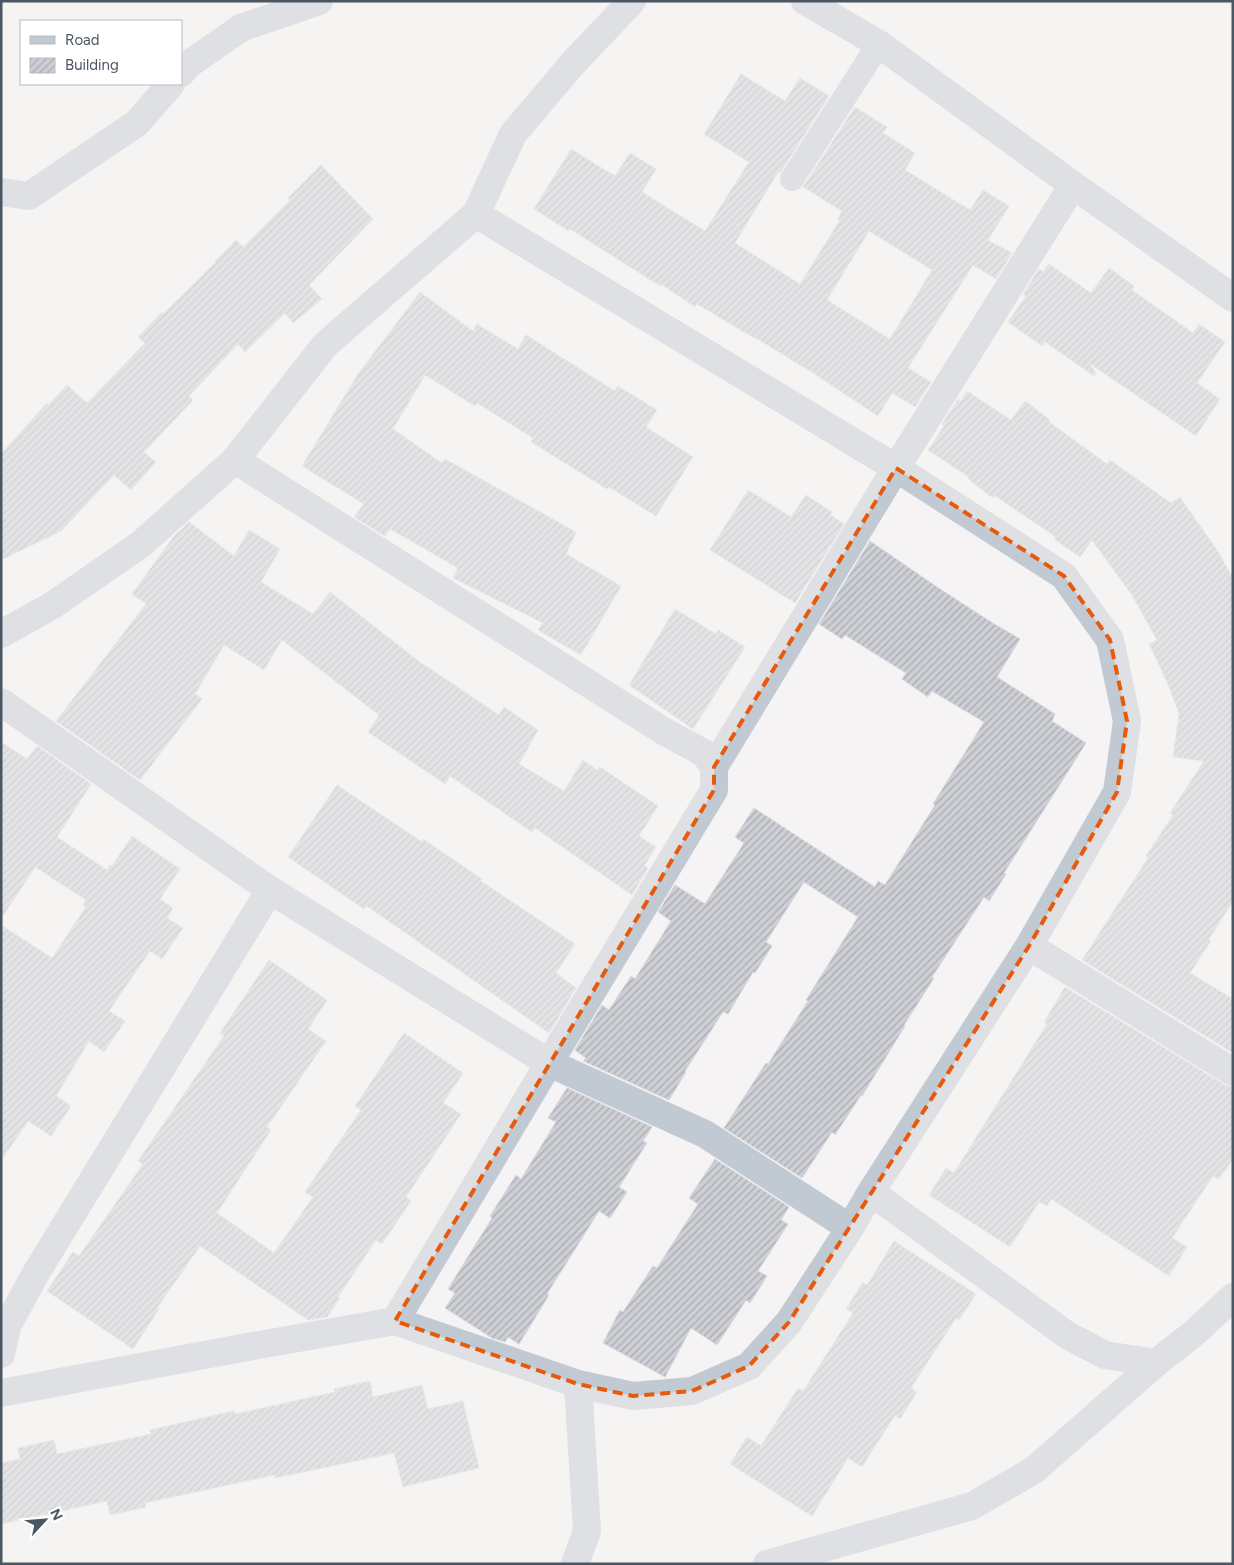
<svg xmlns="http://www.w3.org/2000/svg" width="1234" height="1565" viewBox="0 0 1234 1565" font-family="Figtree,sans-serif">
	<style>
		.building { fill: url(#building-hatch); stroke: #d7d9de; fill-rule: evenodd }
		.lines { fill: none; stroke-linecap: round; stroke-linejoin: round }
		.service { stroke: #c1cad2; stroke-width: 24 }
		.minor { stroke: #c1cad2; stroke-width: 28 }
		.marked { fill: none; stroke: #e8590c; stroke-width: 4; stroke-dasharray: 10 6; stroke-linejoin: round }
	</style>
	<defs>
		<pattern id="building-hatch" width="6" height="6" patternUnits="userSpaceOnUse" patternTransform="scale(1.25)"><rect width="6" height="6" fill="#cdcfd5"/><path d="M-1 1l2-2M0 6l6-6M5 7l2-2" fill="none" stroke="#a8abb0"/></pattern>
	</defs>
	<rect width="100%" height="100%" fill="#f5f3f3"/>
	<!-- building -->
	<path class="building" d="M741,74L785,101L800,78L829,96L780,173L778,172L735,243L800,284L840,220L838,219L842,211L803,187L855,107L887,127L883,133L915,153L905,170L970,210L983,190L1009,206L988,240L1012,253L996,279L973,265L908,368L931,382L915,407L892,393L878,416L810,371L754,337V338L697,304L695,307L661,284L660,286L570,229L569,231L534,209L571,149L615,176L630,153L656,169L642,192L705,231L749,162L704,134ZM869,231L932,270L890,339L827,300Z
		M321,165L373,219L309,285L322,299L293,323L285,313L245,352L238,344L189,396L193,400L144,452L156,462L131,490L114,475L61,531L1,560V454L47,403L48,405L67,385L87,403L145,343L138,337L162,312L163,314L216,262L215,261L236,240L243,247L290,200L288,198Z
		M1049,264L1091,293L1109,268L1134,286L1132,290L1193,333L1199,324L1225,342L1197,383L1220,399L1196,436L1089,363L1096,373L1094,376L1045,342L1042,346L1008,322L1026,296L1023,294L1039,269L1043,272Z
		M420,292L473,331L477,324L518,349L526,335L615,391L618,386L657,410L646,427L693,457L656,516L609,487L607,489L531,442L533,438L477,403L475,406L425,375L393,429L442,463L445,459L576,532L566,554L621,586L581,655L538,630L543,623L453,578L458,568L390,529L385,536L354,517L364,504L302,466L358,374Z
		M967,391L1011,420L1025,401L1050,420L1049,422L1107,464L1110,460L1171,503L1180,497L1217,550L1233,578V901L1209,939L1211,941L1190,973L1233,999V1053L1082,960L1148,858L1146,856L1173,815L1170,813L1204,761L1173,757L1179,713L1167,682L1149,644L1157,640L1132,595L1092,540L1080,557L1054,539L1056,537L995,496L993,498L968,479L969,477L928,450L944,426L942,424L958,399L961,401Z
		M748,490L791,517L806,495L832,512L830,515L844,524L795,603L710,550Z
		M189,522L234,556L249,530L280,549L261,582L313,614L330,592L420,662L499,715L504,707L538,730L519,764L564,791L583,760L597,770L600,767L658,806L639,836L656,847L644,866L648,868L632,895L535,828L532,832L450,776L445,784L368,732L379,715L282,640L264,670L224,645L195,694L202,699L140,780L56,721L146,604L132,594L174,536Z
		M870,541L937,587L991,622L1020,639L997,677L1055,714L1052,721L1086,743L1004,873L1006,874L989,901L984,897L932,977L934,978L904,1025L905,1026L862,1096L861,1095L835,1135L832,1132L802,1178L724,1128L766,1063L768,1064L808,1001L806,1000L858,917L804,882L766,942L772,946L755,973L753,972L728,1014L723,1012L685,1071L686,1072L669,1100L583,1061L586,1058L575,1050L602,1005L609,1010L631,976L635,979L671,921L658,912L675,885L705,904L744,843L735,837L754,808L875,887L878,881L885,885L935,805L933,804L984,722L932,691L928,697L902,679L906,673L845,635L842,639L819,624Z
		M675,609L716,634L718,630L745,647L693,729L629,685Z
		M1,742L27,759L37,746L91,784L57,837L107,870L110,865L112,866L132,836L180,869L160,899L173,908L167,918L183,928L162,959L150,951L109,1011L125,1021L104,1052L89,1041L56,1096L71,1106L51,1136L28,1121L1,1161V925L52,958L86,907L83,905L86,900L35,867L1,919Z
		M337,785L422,842L423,839L482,879L481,881L575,944L556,973L576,988L549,1033L367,906L364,909L288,857Z
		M269,960L327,1000L308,1029L326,1041L267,1127L271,1130L217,1213L274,1253L313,1197L305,1192L361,1110L355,1106L404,1033L463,1073L443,1103L461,1114L406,1197L411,1201L382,1244L376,1240L338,1297L340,1298L327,1317L308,1320L200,1246L157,1308L159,1309L133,1349L47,1291L73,1252L79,1256L143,1164L138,1161L224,1036L220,1033Z
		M1065,987L1225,1085L1233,1088V1159L1219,1179L1213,1176L1172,1238L1187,1247L1169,1276L1051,1199L1047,1206L1039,1202L1010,1247L929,1195L946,1168L954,1173L1047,1024L1044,1022Z
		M567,1088L652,1127L643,1141L647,1143L619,1187L627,1192L610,1218L599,1211L547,1294L549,1295L519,1344L508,1337L505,1342L492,1338L445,1308L455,1293L448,1289L492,1218L490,1216L516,1175L521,1179L556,1122L548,1118Z
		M715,1159L789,1207L781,1220L788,1224L758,1271L767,1276L750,1303L746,1300L717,1345L691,1328L665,1377L603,1343L620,1310L623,1312L653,1266L657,1268L698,1204L689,1198Z
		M894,1241L976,1294L959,1320L956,1318L911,1388L917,1392L900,1419L895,1415L862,1467L848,1458L812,1516L730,1464L747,1437L761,1446L798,1388L803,1391L853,1313L846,1309L863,1282L867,1285Z
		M370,1381L373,1397L422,1385L428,1409L463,1401L479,1468L403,1487L394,1453L275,1478L274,1475L201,1491L145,1503L146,1507L110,1515L107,1501L1,1524V1463L20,1459L18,1448L54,1440L57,1454L151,1434L150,1430L198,1419L234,1411L235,1414L335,1392L334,1389Z"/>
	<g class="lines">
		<!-- service -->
		<path class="service" d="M792,179L879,44"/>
		<!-- minor -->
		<path class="minor" d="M805,1L879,44L1073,185L1233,298
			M181,73L189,64L241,28L319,1
			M1,192L29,196L137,123L171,84
			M235,460L665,732L704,753L714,767V790L549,1063L395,1321
			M1,634L53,605L141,544L235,460L325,345L476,214L513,134L574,62L632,1
			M1,702L270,890L549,1063L705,1134L850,1228
			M714,767L896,468L1073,185
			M1029,946L1233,1072
			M871,1192L1067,1335L1105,1355L1156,1363L1193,1334L1233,1297
			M1,1354L7,1326L36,1273L270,890
			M1,1393L242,1348L395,1321L578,1384L633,1396L692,1391L749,1366L789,1322L850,1228L871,1192L1029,946L1117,792L1127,721L1110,640L1064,576L896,468L476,214
			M575,1564L587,1531L578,1384
			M767,1564L972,1506L1034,1470L1156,1363"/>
	</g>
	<!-- marked area -->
	<path d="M0 0H1234V1565H0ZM896,468L1064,576L1110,640L1127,721L1117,792L1029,946L789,1322L749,1366L692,1391L633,1396L578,1384L395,1321L714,790V767Z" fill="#f5f3f3" fill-opacity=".55" fill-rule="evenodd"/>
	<path class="marked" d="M896,468L1064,576L1110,640L1127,721L1117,792L1029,946L789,1322L749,1366L692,1391L633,1396L578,1384L395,1321L714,790V767Z"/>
	<!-- border -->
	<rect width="1234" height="1565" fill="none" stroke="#4a5661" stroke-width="5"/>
	<!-- legend -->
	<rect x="20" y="20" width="162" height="65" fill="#ffffff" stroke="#b7bbc0"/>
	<rect x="30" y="36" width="25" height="8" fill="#c1cad2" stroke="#b7bbc0"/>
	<text x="65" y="45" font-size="15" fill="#4a5661">Road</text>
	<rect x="30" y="58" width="25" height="15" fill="url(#building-hatch)" stroke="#b7bbc0"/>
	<text x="65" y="70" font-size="15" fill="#4a5661">Building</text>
	<!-- north arrow -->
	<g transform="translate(45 1520) rotate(64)" stroke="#ffffff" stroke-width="4" paint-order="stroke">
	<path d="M0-4L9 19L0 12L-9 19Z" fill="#4a5661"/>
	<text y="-8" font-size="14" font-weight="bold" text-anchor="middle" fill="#4a5661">N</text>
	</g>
</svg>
